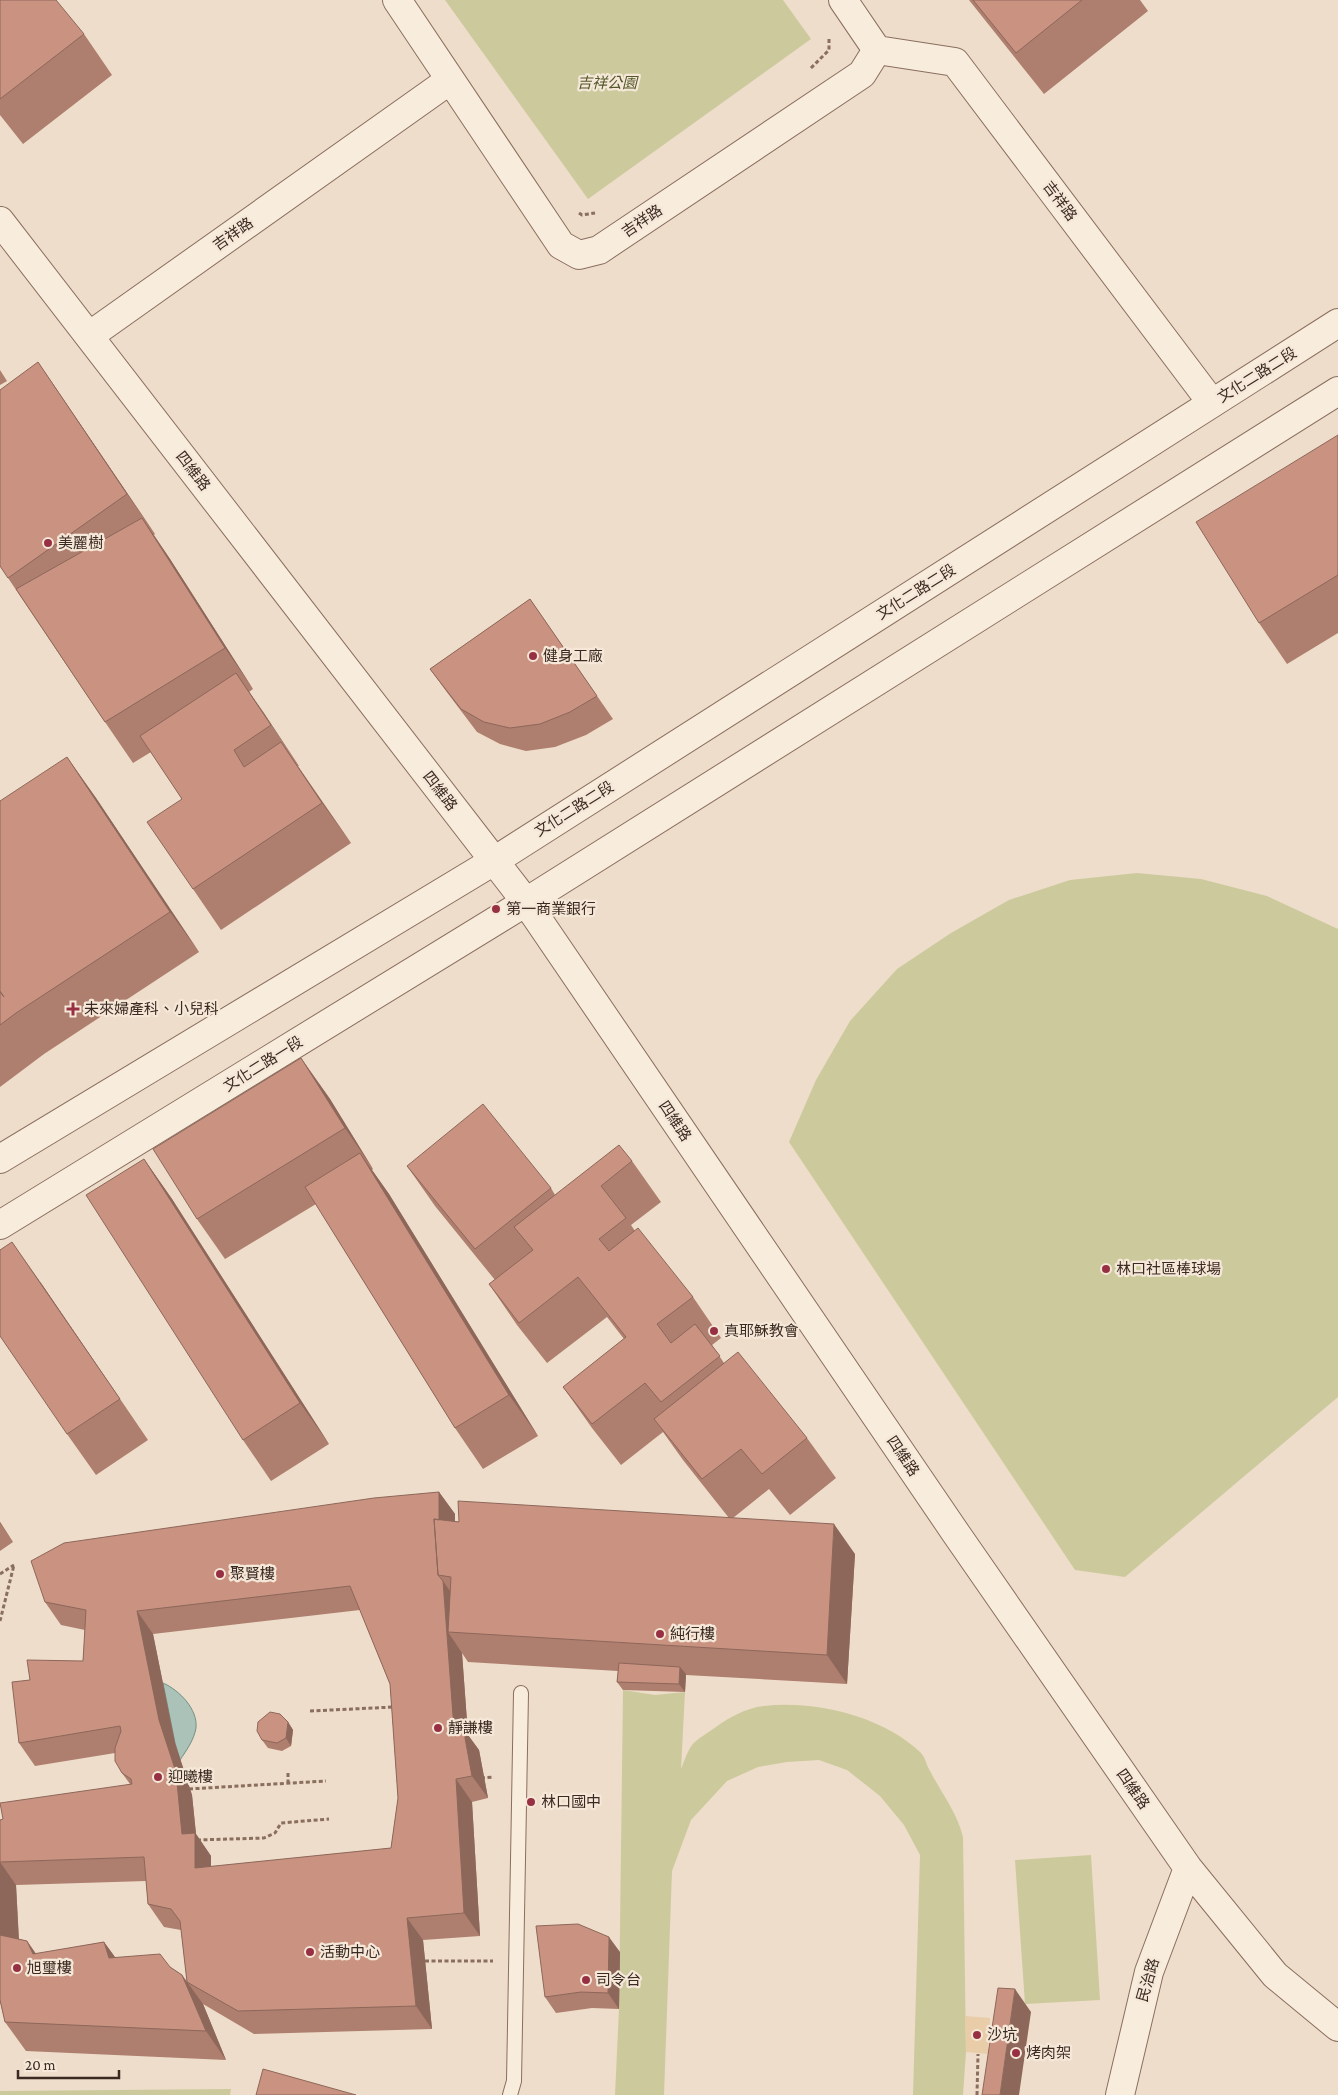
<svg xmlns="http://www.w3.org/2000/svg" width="1338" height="2095" viewBox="0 0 1338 2095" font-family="'Crimson Pro','Noto Sans TC',serif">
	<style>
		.green { fill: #ccca9d }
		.sand { fill: #e8cda8 }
		.water { fill: #aac2b7; stroke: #719183 }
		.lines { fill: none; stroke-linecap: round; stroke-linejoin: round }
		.service-casing { stroke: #8a6e5e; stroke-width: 16 }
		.minor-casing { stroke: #8a6e5e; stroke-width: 30 }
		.tertiary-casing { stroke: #8a6e5e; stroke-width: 30 }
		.path { stroke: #8a6e5e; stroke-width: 3; stroke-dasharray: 4 2.5; stroke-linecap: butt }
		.service { stroke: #f8ecdd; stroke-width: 14 }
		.minor { stroke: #f8ecdd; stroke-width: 28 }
		.tertiary { stroke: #f8ecdd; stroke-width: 28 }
		.wall { fill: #ae7e6f; fill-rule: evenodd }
		.shaded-wall { fill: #8d675a }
		.building { fill: #ca9381; stroke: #8d675a; fill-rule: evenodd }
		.poi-dot { fill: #973042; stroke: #f5e8d9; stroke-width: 2 }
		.labels { text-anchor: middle; stroke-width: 4.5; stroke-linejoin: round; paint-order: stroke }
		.park-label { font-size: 15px; font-style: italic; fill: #535729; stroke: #f5e8d9 }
		.street-label { font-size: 15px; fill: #3b2a21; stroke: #f5e8d9 }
		.poi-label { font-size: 15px; fill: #3b2a21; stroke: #f5e8d9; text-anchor: start }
	</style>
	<rect width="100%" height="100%" fill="#eeddca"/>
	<!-- green -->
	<path class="green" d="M445,0H783L811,39L588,199Z
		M1137,873L1201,879L1267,896L1338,929V1397L1125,1577L1075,1570L789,1142L816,1080L850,1021L897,969L951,933L1009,900L1070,880Z
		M623,1690L655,1695L685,1692L681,1769C684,1762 687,1752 692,1745C697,1739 706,1734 713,1729C728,1718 745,1708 764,1706C815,1700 882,1716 920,1752C925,1756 926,1764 929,1769C940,1791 957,1812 963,1837L966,2052L963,2095H913L920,1855L904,1825L880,1796L847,1770L819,1760L787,1762L758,1767L727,1781L691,1820L672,1871L664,2095H615L619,2009Z
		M1091,1855L1100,2000L1025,2004L1015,1860Z
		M231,2089L230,2095H0V2091Z"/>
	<!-- sand -->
	<path class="sand" d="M965,2016L990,2018L988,2054L966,2052Z"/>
	<!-- water -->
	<path class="water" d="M163,1683C179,1690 198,1709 196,1728C194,1740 186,1751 180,1760L175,1743Z"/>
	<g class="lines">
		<defs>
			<path id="service" d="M510,2095L514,2081L521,1693"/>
			<path id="minor" d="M397,0L561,245L579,255L599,250L862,74L877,50L843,0
				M877,50L955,62L1212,403
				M0,221L526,902L955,1532L1188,1868L1275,1975L1338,2027
				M89,336L450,80
				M1120,2095L1149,1972L1188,1868"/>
			<path id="tertiary" d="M0,1159L494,861L1338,323
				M0,1225L526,902L1338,391"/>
		</defs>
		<!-- service casing -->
		<use href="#service" class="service-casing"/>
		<!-- minor casing -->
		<use href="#minor" class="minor-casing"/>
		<!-- tertiary casing -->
		<use href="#tertiary" class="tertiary-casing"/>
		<!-- path -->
		<path class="path" d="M811,68L829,50V37
			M579,213L582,215L595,213
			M0,1574L14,1565
			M0,1621L14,1565
			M310,1711L394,1707
			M288,1773V1783
			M481,1778L494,1777
			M189,1789L326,1781
			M197,1840L264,1838L275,1833L281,1823L329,1819
			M425,1961H493
			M977,2095L978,2054"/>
		<!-- service -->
		<use href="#service" class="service"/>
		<!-- minor -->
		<use href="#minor" class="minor"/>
		<!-- tertiary -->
		<use href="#tertiary" class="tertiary"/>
	</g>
	<!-- wall -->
	<path class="wall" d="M0,0L84,34L112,75L23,144L0,115Z
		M969,0H1140L1148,11L1044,94Z
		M38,362L155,534L154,535L170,559L253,689L249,692L299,766H298L351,843L221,930L193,889L182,799L151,752L133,763L105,722L0,566Z
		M0,370L7,381L0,385Z
		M1338,435V633L1287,664L1259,623Z
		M530,599L613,719L586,735L555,747L526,751L500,744L477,732L446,691L430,669Z
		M67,757L96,798L199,952L44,1054L0,1087V992Z
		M301,1058L330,1099L373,1169L372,1170L389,1194L538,1436L483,1469L455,1428L316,1204L225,1259L197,1219Z
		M144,1159L172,1199L329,1444L271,1481L243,1440Z
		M632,1161L661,1202L631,1225L635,1231L693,1297L721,1338L712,1345L724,1363L807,1438L836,1478L790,1515L769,1489L733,1518L855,1554L847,1684L686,1675L685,1692L623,1690L617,1682L618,1671L468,1662L462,1653L468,1735L479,1750L488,1798L472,1802L480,1936L423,1940L432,2029L254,2034L203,2004L226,2060L26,2051L5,2022L0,2001V1820L130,1784L122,1773L115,1753L35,1766L19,1743L30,1680L83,1661L85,1630L61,1625L45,1602L439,1492L455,1514V1521L459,1522L729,1518L683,1460L663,1432L621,1465L592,1428L563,1387L624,1339L607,1317L547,1363L517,1325L489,1284L495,1280L435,1206L407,1166L551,1188L555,1195ZM360,1610L390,1684L398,1798L391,1848L211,1867V1856L196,1834L192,1795L175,1743L153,1634ZM146,1881L148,1904L164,1927L181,1930L187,1982L182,1975L170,1967L115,1957L104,1942L36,1954L27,1941L19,1939L16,1885Z
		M41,1283L148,1440L96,1475L67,1434Z
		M0,1522L13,1542L0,1551Z
		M288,1722L293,1730L291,1746L282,1751L268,1748L262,1740Z
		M620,1952L619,2009L592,2008L556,2013L545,1997Z"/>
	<!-- shaded-wall -->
	<path class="shaded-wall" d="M38,362L66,403L155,534L127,494Z
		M142,518L170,559L253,689L225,648Z
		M236,673L264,713L299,766L271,725Z
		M281,742L309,783L351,843L322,803Z
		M67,757L96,798L199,952L170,912Z
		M301,1058L330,1099L373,1169L345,1128Z
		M360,1153L389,1194L538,1436L509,1395Z
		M144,1159L172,1199L329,1444L300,1403Z
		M12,1242L41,1283L148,1440L120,1399Z
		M439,1492L455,1514L454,1548L451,1577L438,1526Z
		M0,1522L13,1542L0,1523Z
		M834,1524L855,1554L847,1684L827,1655Z
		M443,1581L459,1604L448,1632L462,1653L468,1735L479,1750L488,1798L472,1776L454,1729Z
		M137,1611L153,1634L175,1743L192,1795L196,1834L211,1856V1891L195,1868L182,1834Z
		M680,1667L686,1674L685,1692L679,1684Z
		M288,1722L293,1730L291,1746L286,1738Z
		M456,1779L472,1802L480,1936L464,1913Z
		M0,1862L16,1885L20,1964L0,1936Z
		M407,1918L423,1940L432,2029L416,2006Z
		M609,1937L620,1952L619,2009L608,1993Z
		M27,1941L48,1971L33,1954Z
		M104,1942L125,1971L109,1958Z
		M182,1975L203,2004L226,2060L206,2031Z
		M1015,1989L1031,2012L1019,2095H1000Z"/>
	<!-- building -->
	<path class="building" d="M0,0H56L84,34L0,99Z
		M973,0H1082L1016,53Z
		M38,362L127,494L8,578L0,566V390Z
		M1338,435V575L1259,623L1196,522Z
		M142,518L225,648L105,722L16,589Z
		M530,599L597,696L570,712L540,724L510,728L484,722L461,709L430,669Z
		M236,673L271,725L234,750L244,767L281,742L322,803L193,889L147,822L182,799L140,736Z
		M67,757L170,912L16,1013L0,1025V992L4,997L0,991V801Z
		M301,1058L345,1128L197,1219L153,1149Z
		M483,1104L551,1188L475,1249L407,1166Z
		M619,1145L632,1161L601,1186L626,1218L599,1239L609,1251L638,1228L693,1297L657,1324L671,1343L695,1324L720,1356L661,1402L645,1383L592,1424L563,1387L626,1337L578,1277L519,1323L489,1284L533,1250L514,1227Z
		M360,1153L509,1395L455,1428L305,1187Z
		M144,1159L300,1403L243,1440L86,1195Z
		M12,1242L120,1399L67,1434L0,1336V1250Z
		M738,1352L807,1438L762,1474L741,1449L702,1479L654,1419Z
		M439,1492V1520L434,1519L438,1575L443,1581L454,1729L463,1727L472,1776L456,1779L464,1913L407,1918L416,2006L238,2011L187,1982L180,1921L171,1909L148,1904L144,1857L0,1862V1820L3,1819L0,1803L132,1784L131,1779L122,1773L115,1761V1748L121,1731L120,1726L19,1743L12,1682L30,1680L27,1660L83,1661L86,1610L45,1602L31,1561L64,1543L374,1498ZM350,1586L390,1684L398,1798L391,1848L195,1868V1833L182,1834L176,1772L159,1720L137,1611Z
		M458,1501L834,1524L827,1655L448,1632L451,1577L438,1575L434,1519L459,1522Z
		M619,1663L680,1667L679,1684L617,1682Z
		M270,1712L280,1714L288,1722L286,1738L277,1743L262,1740L257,1731L258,1722Z
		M578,1924L609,1937L608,1993L581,1992L545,1997L536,1926Z
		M0,1935L27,1941L33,1954L104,1942L109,1958L160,1954L170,1967L182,1975L206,2031L5,2022L0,2000Z
		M998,1988L1015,1989L1000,2095H982Z
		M263,2069L356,2095H256Z"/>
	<!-- markers -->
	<g class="poi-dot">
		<circle cx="48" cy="543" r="5"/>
		<circle cx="533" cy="656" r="5"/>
		<circle cx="496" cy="909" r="5"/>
		<path d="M70.5 1001.5h5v5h5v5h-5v5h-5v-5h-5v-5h5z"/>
		<circle cx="1106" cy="1269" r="5"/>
		<circle cx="714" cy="1331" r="5"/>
		<circle cx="220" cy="1574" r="5"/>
		<circle cx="660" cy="1634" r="5"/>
		<circle cx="438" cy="1728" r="5"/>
		<circle cx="158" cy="1777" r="5"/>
		<circle cx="531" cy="1802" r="5"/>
		<circle cx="310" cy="1952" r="5"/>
		<circle cx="17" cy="1968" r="5"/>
		<circle cx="586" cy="1980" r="5"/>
		<circle cx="977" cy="2035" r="5"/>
		<circle cx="1016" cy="2053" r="5"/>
	</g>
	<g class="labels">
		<!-- park labels -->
		<g class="park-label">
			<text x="607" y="88">吉祥公園</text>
		</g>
		<!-- street labels -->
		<g class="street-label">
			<text transform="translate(1060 201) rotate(53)" y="5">吉祥路</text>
			<text transform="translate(642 221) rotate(-34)" y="5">吉祥路</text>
			<text transform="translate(233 234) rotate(-35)" y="5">吉祥路</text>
			<text transform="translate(1257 375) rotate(-32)" y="5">文化二路二段</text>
			<text transform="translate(193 471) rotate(52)" y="5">四維路</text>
			<text transform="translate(916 592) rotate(-32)" y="5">文化二路二段</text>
			<text transform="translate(440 791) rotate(52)" y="5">四維路</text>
			<text transform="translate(574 809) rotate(-32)" y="5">文化二路二段</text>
			<text transform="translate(263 1064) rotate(-32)" y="5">文化二路一段</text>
			<text transform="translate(675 1121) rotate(56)" y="5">四維路</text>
			<text transform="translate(903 1456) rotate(56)" y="5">四維路</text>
			<text transform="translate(1133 1789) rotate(55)" y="5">四維路</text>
			<text transform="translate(1148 1980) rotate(-74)" y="5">民治路</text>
		</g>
		<!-- poi labels -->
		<g class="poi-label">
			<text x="58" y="548">美麗樹</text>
			<text x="543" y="661">健身工廠</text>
			<text x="506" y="914">第一商業銀行</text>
			<text x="84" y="1014">未來婦產科、小兒科</text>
			<text x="1116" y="1274">林口社區棒球場</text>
			<text x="724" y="1336">真耶穌教會</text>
			<text x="230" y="1579">聚賢樓</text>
			<text x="670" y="1639">純行樓</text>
			<text x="448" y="1733">靜謙樓</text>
			<text x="168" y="1782">迎曦樓</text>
			<text x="541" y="1807">林口國中</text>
			<text x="320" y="1957">活動中心</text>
			<text x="27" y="1973">旭璽樓</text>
			<text x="596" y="1985">司令台</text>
			<text x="987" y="2040">沙坑</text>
			<text x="1026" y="2058">烤肉架</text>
		</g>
	</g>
	<!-- scale -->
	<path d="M18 2070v8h101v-8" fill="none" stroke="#3b2a21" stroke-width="2.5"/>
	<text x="25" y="2070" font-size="15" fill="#3b2a21" stroke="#f5e8d9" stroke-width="4" paint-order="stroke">20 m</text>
</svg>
